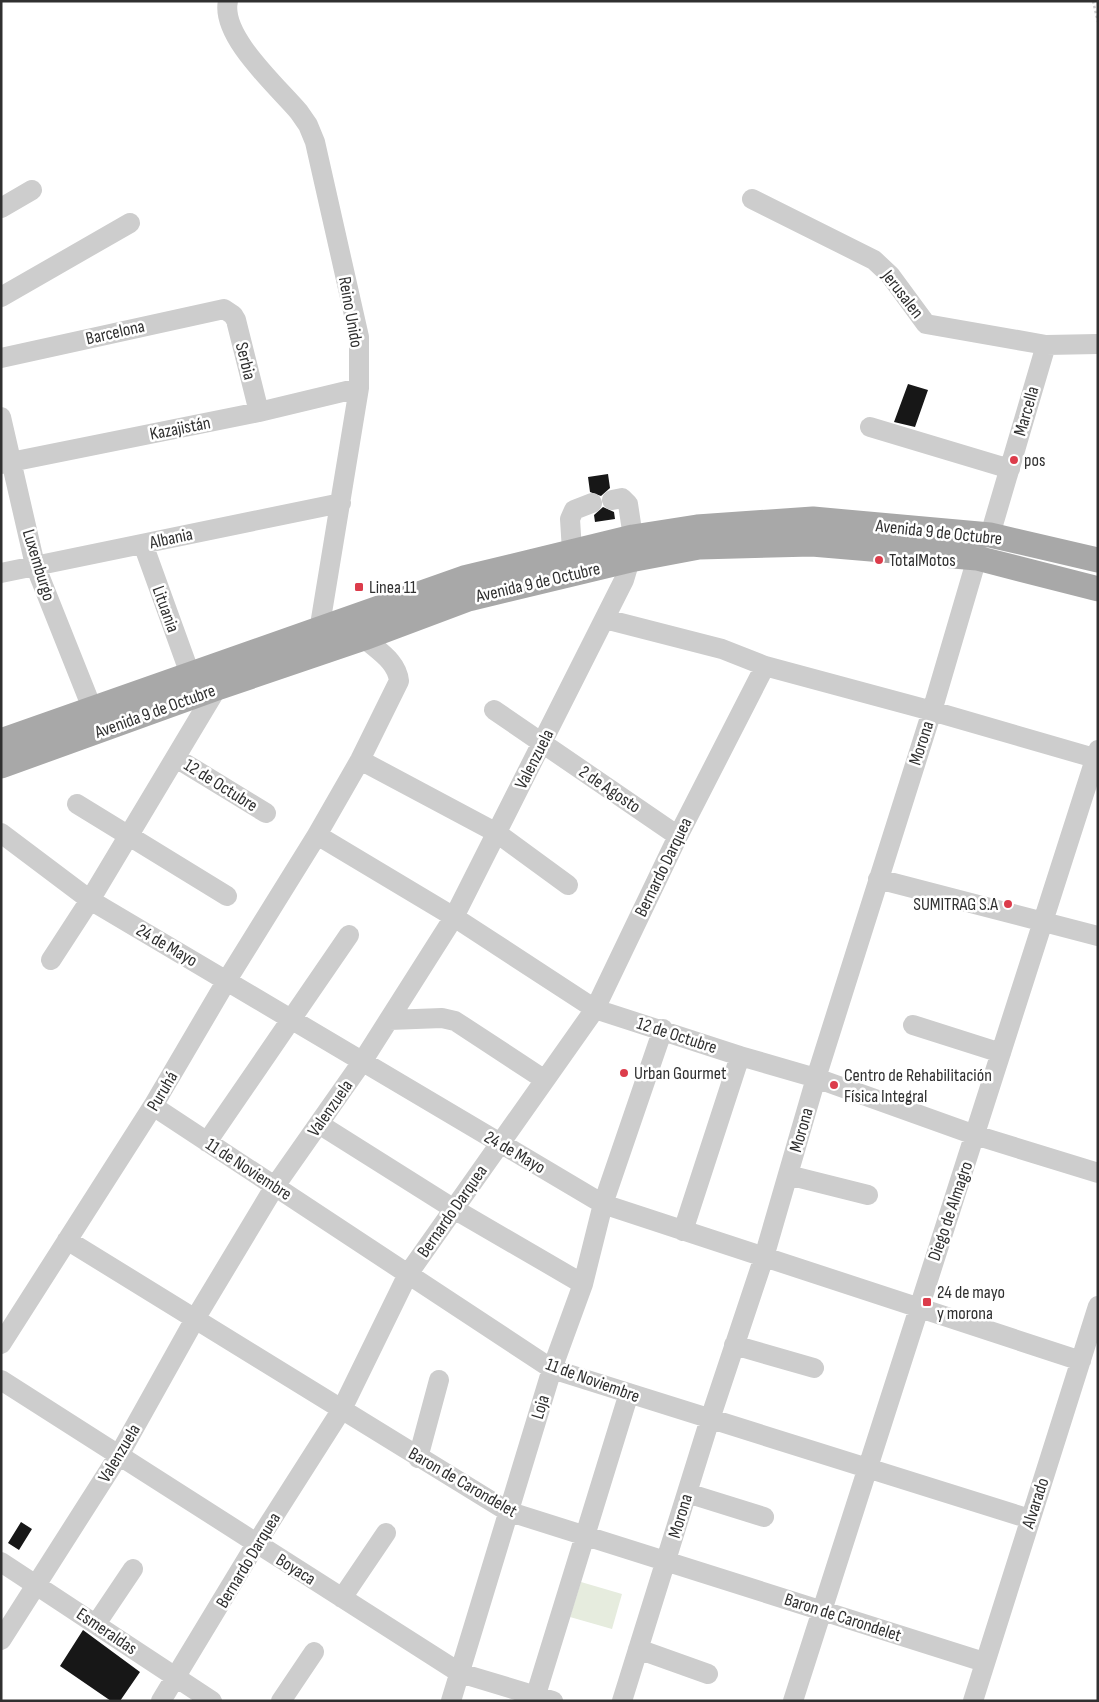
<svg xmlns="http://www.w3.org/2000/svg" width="1099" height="1702" viewBox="0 0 1099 1702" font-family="'Sofia Sans Condensed',sans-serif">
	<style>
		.green { fill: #e6ecde }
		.building { fill: #171717 }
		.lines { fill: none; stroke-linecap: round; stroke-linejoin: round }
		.path { stroke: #cdcdcd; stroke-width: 2.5; stroke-dasharray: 2.5 2.5; stroke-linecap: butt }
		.minor { stroke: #cdcdcd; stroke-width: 20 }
		.major { stroke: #a8a8a8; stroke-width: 25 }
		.poi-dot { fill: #dc3c4b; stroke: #fff; stroke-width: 2 }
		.labels { text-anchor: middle; stroke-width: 5; stroke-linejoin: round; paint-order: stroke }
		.street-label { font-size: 18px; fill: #303030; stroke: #fff }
		.poi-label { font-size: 18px; fill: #303030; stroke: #fff; text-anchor: start }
	</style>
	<rect width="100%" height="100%" fill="#fff"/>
	<!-- green -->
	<path class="green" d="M581,1582L622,1594L612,1629L570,1617Z"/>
	<!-- building -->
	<path class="building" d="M908,384L928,390L915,427L894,422Z
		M608,474L610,488L601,496L590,492L588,477Z
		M603,507L614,512L615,519L595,522L594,515Z
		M21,1522L32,1529L19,1550L8,1543Z
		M83,1630L140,1672L120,1701H111L60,1666Z"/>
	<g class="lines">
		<!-- path -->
		<path class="path" d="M1093,1L1098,22"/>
		<!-- minor -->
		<path class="minor" d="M228,1C220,36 278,87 299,112L308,125L315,142L359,337V388L319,631L320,642
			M752,199L874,260L890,275L926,324L1046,345L1098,344
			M1,208L32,190
			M1,297L130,223
			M1,358L224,309L233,315L236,320L259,412
			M1,417L35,565L92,708
			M870,427L1010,469
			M1,464L259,412L359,388
			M612,500L622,498L628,504L633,537
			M990,535L1046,345
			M143,544L190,674
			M572,551L570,519L574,510L592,503
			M1,573L341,503
			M605,619L722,649L765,666L932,711L1098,759
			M494,710L678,836
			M176,758L266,813
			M360,760L497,833L568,885
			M77,804L227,896
			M1,833L90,900L603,1204L1081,1361
			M317,835L454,917L595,1009L740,1056L816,1078L975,1135L1098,1173
			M878,879L1098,936
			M51,960L90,900L217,688
			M389,1020L442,1018L455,1021L545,1080
			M913,1025L1001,1053
			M153,1106L552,1369L1030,1519
			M319,1124L454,1209L583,1284
			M207,1142L349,935
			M788,1175L868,1195
			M683,1231L740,1056
			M67,1240L507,1511L984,1662
			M1,1344L153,1106L227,980L317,835L360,760L399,681C397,661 378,651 364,638
			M734,1345L814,1368
			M1,1380L460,1673L553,1701
			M418,1458L439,1380
			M687,1493L764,1517
			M1,1562L212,1701
			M342,1598L386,1533
			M96,1624L133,1569
			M1,1640L119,1455L195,1319L275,1186L362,1062L454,917L624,580L630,560
			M638,1649L708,1674
			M161,1701L256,1544L342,1409L408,1274L595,1009L678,836L765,666
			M281,1701L314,1652
			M451,1701L552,1369L583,1284L603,1204L663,1029
			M534,1701L629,1393
			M622,1701L710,1419L764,1257L816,1078L932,711L977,558
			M793,1701C893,1383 998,1067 1098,750
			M973,1701L1098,1306"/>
		<!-- major -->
		<path class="major" d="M1,741L464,578L633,537L697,527L813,519L990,535L1098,560
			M1,766L217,688L364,638L468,599L630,560L699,547L812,544L977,558L1098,589"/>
	</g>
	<!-- markers -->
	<g class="poi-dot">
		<circle cx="1014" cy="460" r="5"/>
		<circle cx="879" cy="560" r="5"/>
		<rect x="354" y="582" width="10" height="10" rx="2.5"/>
		<circle cx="1008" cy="904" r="5"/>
		<circle cx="624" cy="1073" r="5"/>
		<circle cx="834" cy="1085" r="5"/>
		<rect x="922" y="1297" width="10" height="10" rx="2.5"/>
	</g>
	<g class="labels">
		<!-- street labels -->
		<g class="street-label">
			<text transform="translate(903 294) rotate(52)" y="6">Jerusalen</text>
			<text transform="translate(351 312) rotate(80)" y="6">Reino Unido</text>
			<text transform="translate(115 332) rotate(-13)" y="6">Barcelona</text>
			<text transform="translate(246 361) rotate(76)" y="6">Serbia</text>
			<text transform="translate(1026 411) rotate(-74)" y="6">Marcella</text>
			<text transform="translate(180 428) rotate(-11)" y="6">Kazajistán</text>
			<text transform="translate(939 532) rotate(6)" y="6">Avenida 9 de Octubre</text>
			<text transform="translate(171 538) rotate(-12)" y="6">Albania</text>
			<text transform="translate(39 565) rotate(73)" y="6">Luxemburgo</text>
			<text transform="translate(538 582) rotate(-13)" y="6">Avenida 9 de Octubre</text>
			<text transform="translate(166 609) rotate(70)" y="6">Lituania</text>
			<text transform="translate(155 711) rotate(-20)" y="6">Avenida 9 de Octubre</text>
			<text transform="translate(921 743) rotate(-72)" y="6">Morona</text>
			<text transform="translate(534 759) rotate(-63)" y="6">Valenzuela</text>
			<text transform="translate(221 785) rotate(32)" y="6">12 de Octubre</text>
			<text transform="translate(610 789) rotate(34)" y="6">2 de Agosto</text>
			<text transform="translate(663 867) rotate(-64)" y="6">Bernardo Darquea</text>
			<text transform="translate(167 945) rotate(30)" y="6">24 de Mayo</text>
			<text transform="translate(677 1035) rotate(18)" y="6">12 de Octubre</text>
			<text transform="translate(162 1091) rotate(-59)" y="6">Puruhá</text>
			<text transform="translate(330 1108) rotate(-55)" y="6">Valenzuela</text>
			<text transform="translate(801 1130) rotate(-74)" y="6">Morona</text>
			<text transform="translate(515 1152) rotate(30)" y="6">24 de Mayo</text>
			<text transform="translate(249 1169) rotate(33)" y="6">11 de Noviembre</text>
			<text transform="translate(452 1211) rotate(-55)" y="6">Bernardo Darquea</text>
			<text transform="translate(950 1211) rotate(-71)" y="6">Diego de Almagro</text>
			<text transform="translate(593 1380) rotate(20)" y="6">11 de Noviembre</text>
			<text transform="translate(540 1407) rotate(-73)" y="6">Loja</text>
			<text transform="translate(119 1453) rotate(-59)" y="6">Valenzuela</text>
			<text transform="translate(463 1482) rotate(30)" y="6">Baron de Carondelet</text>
			<text transform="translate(1035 1503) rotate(-72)" y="6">Alvarado</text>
			<text transform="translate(680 1516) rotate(-73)" y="6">Morona</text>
			<text transform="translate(248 1560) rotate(-59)" y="6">Bernardo Darquea</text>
			<text transform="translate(296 1569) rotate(32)" y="6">Boyaca</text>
			<text transform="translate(843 1617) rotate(18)" y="6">Baron de Carondelet</text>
			<text transform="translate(107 1631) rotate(34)" y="6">Esmeraldas</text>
		</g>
		<!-- poi labels -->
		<g class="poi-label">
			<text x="1024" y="466">pos</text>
			<text x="889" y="566">TotalMotos</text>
			<text x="369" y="593">Linea 11</text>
			<text x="998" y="910" text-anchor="end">SUMITRAG S.A</text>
			<text x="634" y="1079">Urban Gourmet</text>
			<text x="844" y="1081">Centro de Rehabilitación<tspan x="844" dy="21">Física Integral</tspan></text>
			<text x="937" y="1298">24 de mayo<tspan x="937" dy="21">y morona</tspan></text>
		</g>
	</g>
	<!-- border -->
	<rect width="1099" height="1702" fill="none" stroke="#303030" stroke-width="5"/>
</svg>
